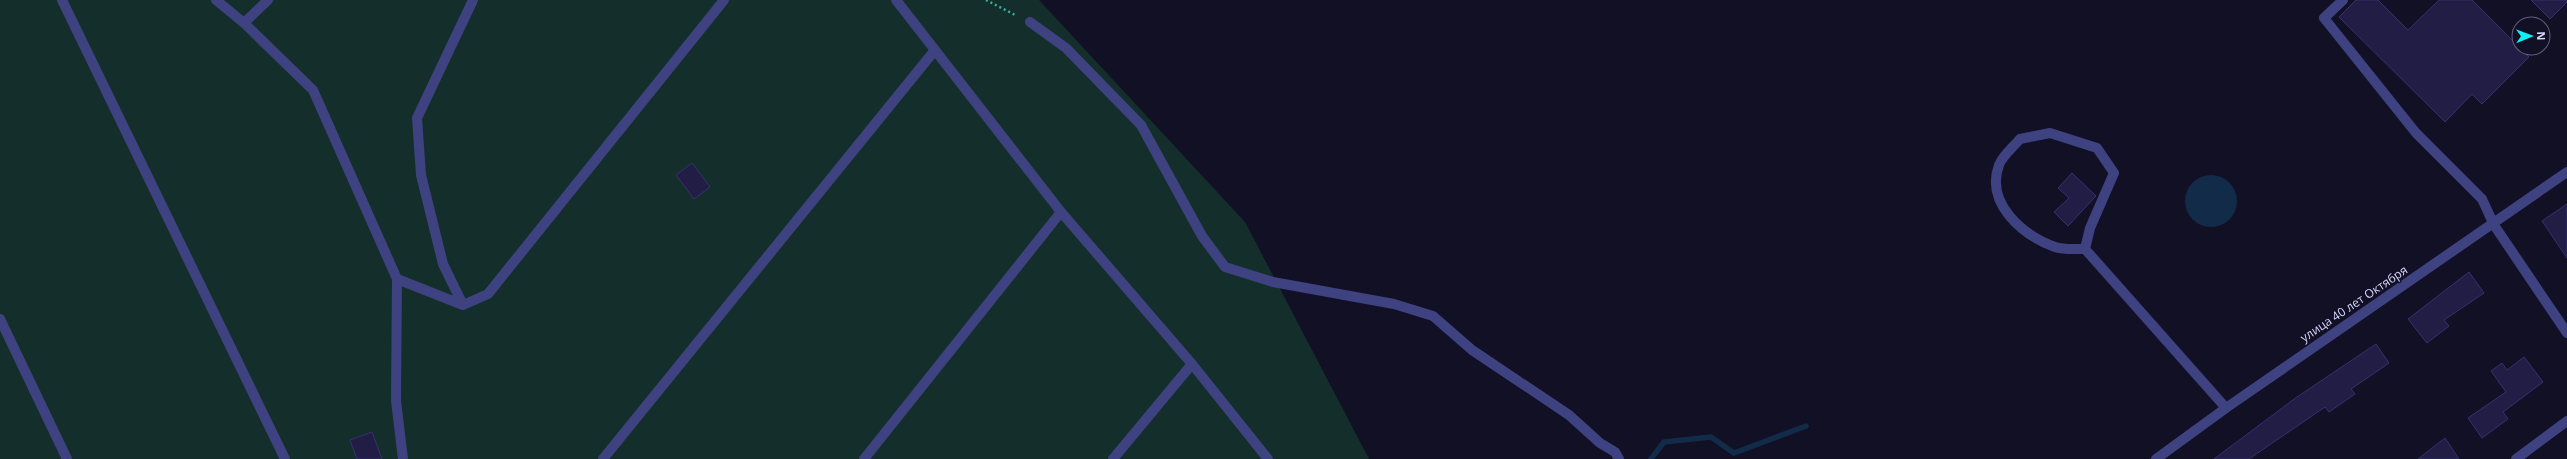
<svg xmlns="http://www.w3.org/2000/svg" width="2567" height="459" viewBox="0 0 2567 459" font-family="'Open Sans',sans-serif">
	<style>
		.green { fill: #142f2b }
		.water { fill: #112b48 }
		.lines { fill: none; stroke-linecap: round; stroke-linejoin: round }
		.stream { stroke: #112b48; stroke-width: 5.5 }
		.building { fill: #211d45; stroke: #373170 }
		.path { stroke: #36b19e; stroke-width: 2.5; stroke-dasharray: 2 3; stroke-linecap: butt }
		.minor { stroke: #3e4281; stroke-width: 10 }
		.labels { text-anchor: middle; stroke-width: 3; stroke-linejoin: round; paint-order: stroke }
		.street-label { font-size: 12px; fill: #d7d6fd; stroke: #121025 }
	</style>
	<rect width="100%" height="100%" fill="#121025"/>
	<!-- green -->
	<path class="green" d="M0,0H1039L1245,222L1369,459H0Z"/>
	<!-- water -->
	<path class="water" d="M2185 201a26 26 0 1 1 52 0a26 26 0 1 1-52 0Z"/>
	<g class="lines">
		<!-- stream -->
		<path class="stream" d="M1651,459L1664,442L1711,437L1734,453L1806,426"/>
	</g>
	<!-- building -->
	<path class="building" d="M2356,0H2378L2408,30L2439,0H2472L2529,57L2482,104L2472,94L2445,122L2339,17Z
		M2531,0H2567V2L2550,19Z
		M692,163L710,187L694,199L676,175Z
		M2072,173L2096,196L2068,226L2054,212L2069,198L2058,188Z
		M2567,204V258L2542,221Z
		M2469,272L2484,293L2444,320L2449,326L2427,343L2408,319Z
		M2376,344L2389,363L2351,389L2355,394L2329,412L2325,407L2249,459H2214L2297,397Z
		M2524,357L2543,382L2503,412L2508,419L2482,438L2468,418L2506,392L2491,371L2502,363L2507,370Z
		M372,432L382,459H357L350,440Z
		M2445,438L2459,459H2418Z"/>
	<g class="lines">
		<!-- path -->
		<path class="path" d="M986,0L1017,16"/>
		<!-- minor -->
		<path class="minor" d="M62,0L285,459
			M216,0L244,23L313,90L397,279L396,401L403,459
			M896,0L1061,212L1192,364L1268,459
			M2343,0L2324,18L2416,133L2482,199L2494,225L2567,333
			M1030,22L1066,48L1141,125L1202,236L1225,267L1273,282L1394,304L1433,316L1472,350L1569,415L1600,443L1615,452L1619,459
			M244,23L268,0
			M2085,249L2090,228L2114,173L2097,148L2050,133L2020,139C2014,146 2002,156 1999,165C1985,203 2022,235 2055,247C2063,250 2076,249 2085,249L2226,408
			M397,279L463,305L488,294L724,0
			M463,305L443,264L421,175L417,118L473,0
			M0,319L67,459
			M603,459L935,50
			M864,459L1061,212
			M1113,459L1192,364
			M2156,459L2226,408L2567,172
			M2516,459L2567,421"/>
	</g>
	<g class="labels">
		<!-- street labels -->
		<g class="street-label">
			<text transform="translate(2354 304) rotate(-34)" y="4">улица 40 лет Октября</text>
		</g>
	</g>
	<!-- north arrow -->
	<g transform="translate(2531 36) rotate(89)"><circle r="19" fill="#121025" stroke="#615f7b"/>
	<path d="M0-3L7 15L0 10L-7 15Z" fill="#0df1f2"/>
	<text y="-6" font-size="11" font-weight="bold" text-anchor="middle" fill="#d7d6fd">N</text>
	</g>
</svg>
